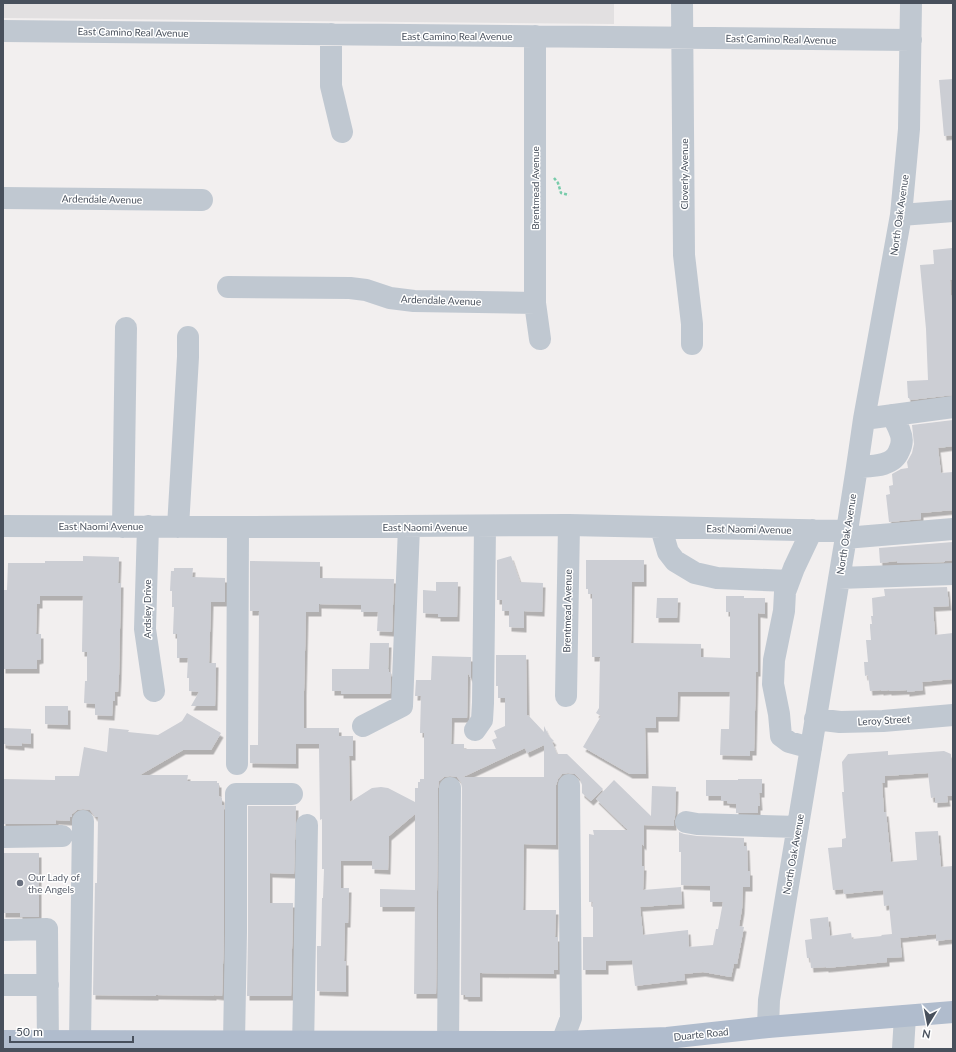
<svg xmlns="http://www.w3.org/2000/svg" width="956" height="1052" viewBox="0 0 956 1052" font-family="Lato,sans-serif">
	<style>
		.education { fill: #e2e0e1 }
		.building { fill: #ccced4; fill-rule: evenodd; filter: url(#shadow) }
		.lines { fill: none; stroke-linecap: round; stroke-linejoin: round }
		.path { stroke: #78cbaa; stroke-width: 2.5; stroke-dasharray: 3 2; stroke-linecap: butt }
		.minor { stroke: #c0c8d1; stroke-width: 22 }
		.major { stroke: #b0bccd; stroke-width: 22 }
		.worship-dot { fill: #6b7280; stroke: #fff; stroke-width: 1.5 }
		.labels { text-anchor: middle; stroke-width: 3; stroke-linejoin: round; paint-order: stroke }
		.street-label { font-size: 10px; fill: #48505c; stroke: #fff }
		.worship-label { font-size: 10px; fill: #5b616d; stroke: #fff; text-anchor: start }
	</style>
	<defs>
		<filter id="shadow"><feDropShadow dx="2.5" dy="4.5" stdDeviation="0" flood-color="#0004"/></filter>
	</defs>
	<rect width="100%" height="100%" fill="#f2efef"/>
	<!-- education -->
	<path class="education" d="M3,3H614V24L7,18H3Z"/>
	<!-- building -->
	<path class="building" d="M953,79V135L944,136L939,80Z
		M952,248L953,279L950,280L953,324V395L910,400L909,398H908L907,381L928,380L926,329L920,265L934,264L933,250Z
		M953,420V446L938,448L941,473L953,472V510L921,513V519L889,522L886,495L890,494L889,486L893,485L892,474L901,469L908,468L907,462L912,453L914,444L912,425Z
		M953,542V560L945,561V562L897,563V561L880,563L879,548Z
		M83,556L119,557L118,583H121L119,675L118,692H115V701H113L112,716L95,715V704L84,703L85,681H87V652H82L83,596H40V604H37L36,634H41V659L37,660V669H3V590H7L8,563H45V561H83Z
		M511,556L520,582L543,583L542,612L524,611V628L509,627V611H502V600H497V560Z
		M586,560H644V582H632L631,643L701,644V657L730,658V612H726V596H744V598H765V614L758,613V672H756L754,751H750V756L720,755L721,729H729L730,692H678L677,717H656V728H645L646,774H630L583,747L601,716L596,713L599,708L600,657H592V594H588V589H586Z
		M250,561L320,562V578L394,579L392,632L377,631L378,612H361V605L319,604V612H306L304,691V728H339V736H353V756H349L350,802L372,788L381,787L388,788L415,802V788H418V782H420V779H424V733H420L421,696H415L416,680H431L432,656L471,657V679L468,673L467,718H452L451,744H464V749H496L492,740L497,738L494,731L505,726V698H498V686H496V655H526L527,716L528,715L544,732V726L549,736L554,741L552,742L557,754H567L603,789L591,801L582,793V785L580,779L575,774L568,773L562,774L558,779L556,785V845L524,844L523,910H556L555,937H558V970H554V974L480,973V997H466L465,995H461L462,788L461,782L457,777L450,776L444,777L439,781L438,788L436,994H414L415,907H380V889L415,890V814L389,836L388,870L372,869V861H341V888H349L348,923H345L344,961H346V992L317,991V946H321L322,898H323L324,869H322V819L320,820L319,744H296V764L250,763V745H258L259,611H250ZM544,745V777H463L525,748L527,753Z
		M174,568H193L192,577L225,578V602H211L209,663H216L215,706H191L199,692L189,691V678H187L188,658H177V634H173L174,607H172V591H170L171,571H174Z
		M436,582H458L457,617H438V614L423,613V590L436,591Z
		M947,587L949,606L933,607L935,635L953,633V679L922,682L923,690L907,692V690L889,691V690L881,691V690L870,691L868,675L865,676L864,662H868L866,640H871L870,627V624H872L871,616H873L872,598L885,596L884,589Z
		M657,598H678L677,618H656Z
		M370,643H389L388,669L389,670V672H391L390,694H341V691H332V669H369Z
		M45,706H68V725L45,724Z
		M187,713L221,733L211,750H183L140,775H188L187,781H217V783H219V796L222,798V805H224V932L222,996L214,995V996L156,995V996L93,995L95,883H97L98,817H95L94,815L90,810L83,809L77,810L72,814V817H70V821L56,820V824H3V779L55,780V776H79L84,747L107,752L109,728L129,730L128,732L158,735L182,721Z
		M3,728L31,729V744L22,743V746L5,745L6,744H3Z
		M888,751V755L944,751L951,754L953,796H947L948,802L935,803V797L931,798L928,773L885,776V783H882L884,812H886L891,862L917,860L915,832L938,831L941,867L953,866V939L936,941V934L900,938L902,957L887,958V962L826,968V967L811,968L810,958H807L805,940L812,939L810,919L828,917L830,936L851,933L852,939L882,936L881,935L892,934L889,905L884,906L883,890L844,894L843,889L833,890L828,848L842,847V839L846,838L842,792H844L842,762L848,754Z
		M738,779H762V793H759L760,806H758V813H736V804L727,803V801H721V796H706V780H738Z
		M614,780L651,816L652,786L676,787L675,816L674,820V826L644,825V846L642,844V866H644L643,890L681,887L682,904L640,907L643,935L688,930L689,947L713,945L716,929H718L723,902H710V886L681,885V852H679V832L684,834L697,836L744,838V846H747L748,871H750V887H743L742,909L739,926L744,927L737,964H734L731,977L703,972L684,974L685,980L635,986L632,960L606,961V970H583V937H593V907H592L593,902H589V834L594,835L593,830H628L596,799Z
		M248,806H296L294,874L270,873V903H293L291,996H247L248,932Z
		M3,853H39V917H20V913H3Z"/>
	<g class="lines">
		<!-- path -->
		<path class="path" d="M554,178L558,183L561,193L569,195"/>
		<!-- minor -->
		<path class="minor" d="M682,3L684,255L692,324V344
			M3,31L911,40
			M331,34V86L342,132
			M535,36V303L540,339
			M3,198L202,200
			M901,215L953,211
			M228,287L350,288L366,290L390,298L414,301L535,303
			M864,419L953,407
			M857,467C871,466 893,467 899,451C902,445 903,439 900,432C898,426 895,421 892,415
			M3,526L238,527L569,525L847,531
			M148,526L145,629L154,691
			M123,527L126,328
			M178,527L188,357V337
			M661,528L668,552L675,561L695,573L717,578L789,581
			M845,538L953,529
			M839,578L953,574
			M566,696L569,525
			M815,719L840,722L883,721L953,715
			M363,726L402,706L409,527
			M475,730L482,720L483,703L485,526
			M811,748L789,742L781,736L779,714L773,684L774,660L784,611L785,592L794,568L812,530
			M237,764L238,527
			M686,822L697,824L798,827
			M3,837L62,836
			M3,930L47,929L48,1049
			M3,985H48
			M768,1027L769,1000L847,531L857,467L864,419L901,215L909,129L911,3
			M80,1042L83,821
			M234,1042L236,932V794H292
			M303,1049L307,825
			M448,1049L450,788
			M561,1049L562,1042L571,1018L569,785
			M903,1049L905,1016"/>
		<!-- major -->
		<path class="major" d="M3,1041L562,1042L667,1038L768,1027L953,1012"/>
	</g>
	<!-- markers -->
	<circle class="worship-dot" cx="20" cy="883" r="4"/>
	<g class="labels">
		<!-- street labels -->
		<g class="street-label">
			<text transform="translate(133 32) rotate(1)" y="4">East Camino Real Avenue</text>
			<text x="457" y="40">East Camino Real Avenue</text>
			<text transform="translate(781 39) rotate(1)" y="4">East Camino Real Avenue</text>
			<text transform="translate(684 174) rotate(-90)" y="4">Cloverly Avenue</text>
			<text transform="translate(535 188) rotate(-90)" y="4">Brentmead Avenue</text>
			<text transform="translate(102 199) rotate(1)" y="4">Ardendale Avenue</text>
			<text transform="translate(899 215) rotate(-82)" y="4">North Oak Avenue</text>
			<text transform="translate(441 300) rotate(2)" y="4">Ardendale Avenue</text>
			<text x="101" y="530">East Naomi Avenue</text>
			<text x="425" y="531">East Naomi Avenue</text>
			<text transform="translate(749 529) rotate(1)" y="4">East Naomi Avenue</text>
			<text transform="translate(846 534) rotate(-81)" y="4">North Oak Avenue</text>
			<text transform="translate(147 609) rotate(-90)" y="4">Ardsley Drive</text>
			<text transform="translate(567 611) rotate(-89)" y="4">Brentmead Avenue</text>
			<text transform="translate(884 720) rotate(-3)" y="4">Leroy Street</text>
			<text transform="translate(793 854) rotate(-80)" y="4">North Oak Avenue</text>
			<text transform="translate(701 1034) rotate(-6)" y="4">Duarte Road</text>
		</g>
		<!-- worship labels -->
		<g class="worship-label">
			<text x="28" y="881">Our Lady of<tspan x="28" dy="12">the Angels</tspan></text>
		</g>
	</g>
	<!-- border -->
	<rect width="956" height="1052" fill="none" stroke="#48505c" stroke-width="8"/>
	<!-- north arrow -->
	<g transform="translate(928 1024) rotate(190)" stroke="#ffffff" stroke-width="3" paint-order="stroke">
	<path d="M0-3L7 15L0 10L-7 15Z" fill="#48505c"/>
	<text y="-6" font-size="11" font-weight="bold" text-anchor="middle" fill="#48505c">N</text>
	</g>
	<!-- scale -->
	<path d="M10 1036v6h123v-6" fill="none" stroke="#48505c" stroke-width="2"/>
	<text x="16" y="1036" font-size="12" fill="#48505c" stroke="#ffffff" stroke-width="3" paint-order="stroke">50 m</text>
</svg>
